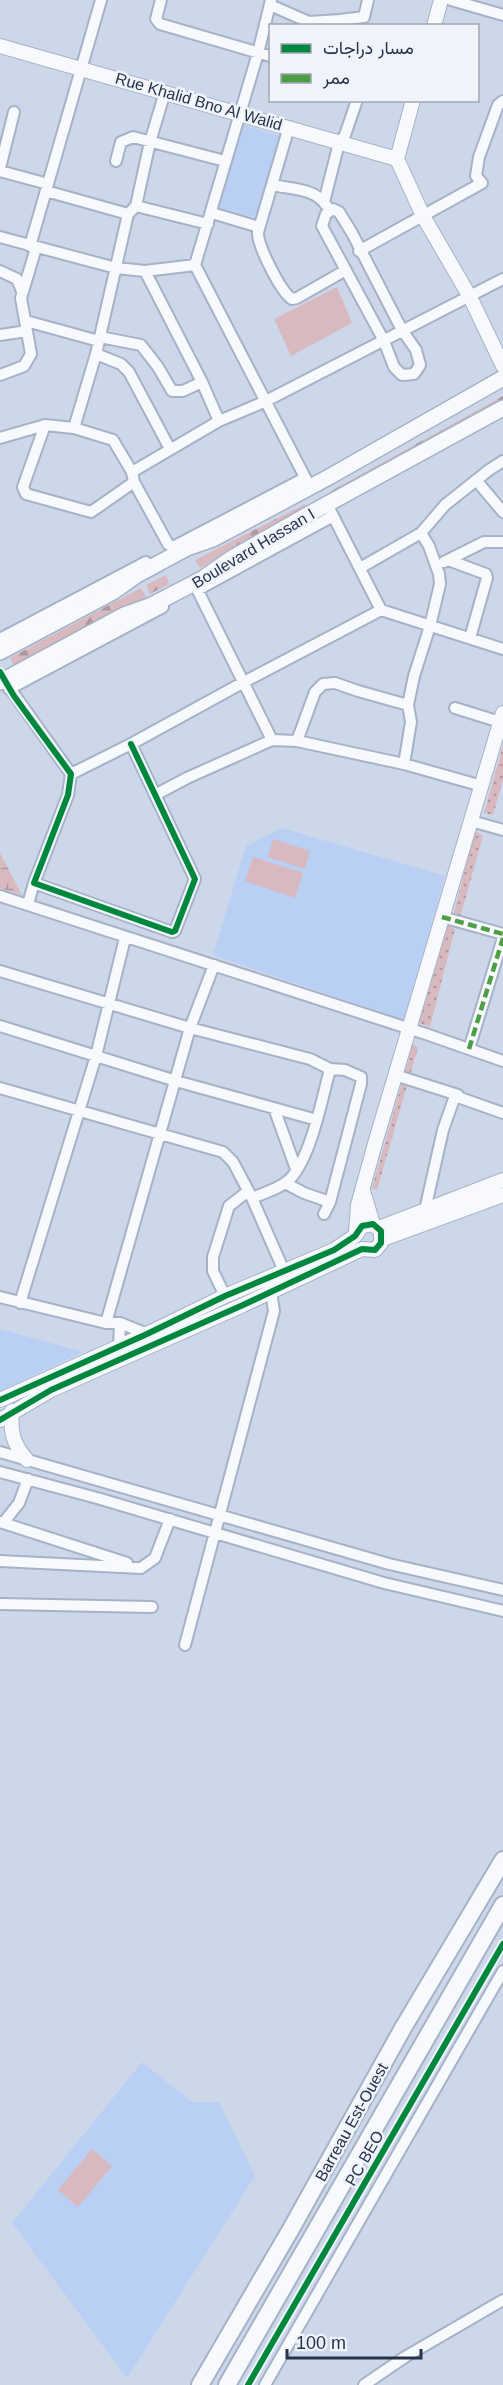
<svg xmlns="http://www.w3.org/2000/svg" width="503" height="2385" viewBox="0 0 503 2385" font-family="Helvetica,Vazirmatn,sans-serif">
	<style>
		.built { fill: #b9cff4 }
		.forest { fill: url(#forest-firs) }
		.wetland { fill: url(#wetland-marsh) }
		.park { fill: url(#park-dots) }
		.pitch { fill: #d8b9c0 }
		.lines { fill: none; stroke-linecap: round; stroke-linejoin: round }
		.minor-casing { stroke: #a6b2c5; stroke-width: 14 }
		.tertiary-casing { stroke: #a6b2c5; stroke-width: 16 }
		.secondary-casing { stroke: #a6b2c5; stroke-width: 18 }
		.primary-casing { stroke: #a6b2c5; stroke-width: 20 }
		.minor { stroke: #f7f9fc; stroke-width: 10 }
		.tertiary { stroke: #f7f9fc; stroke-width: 14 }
		.secondary { stroke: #f7f9fc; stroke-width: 15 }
		.primary { stroke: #f7f9fc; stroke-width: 16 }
		.quiet { stroke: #4e9e48; stroke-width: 4.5; stroke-dasharray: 9 4.5; stroke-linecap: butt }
		.cycleway-casing { stroke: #f0f4fa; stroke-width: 10 }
		.cycleway { stroke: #00873e; stroke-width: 6 }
		.labels { text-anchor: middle; stroke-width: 5; stroke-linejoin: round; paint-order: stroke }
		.street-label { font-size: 16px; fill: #26344b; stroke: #f0f4fa }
	</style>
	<defs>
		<pattern id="forest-firs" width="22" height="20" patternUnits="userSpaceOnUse" patternTransform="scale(1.5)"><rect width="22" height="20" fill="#d8b9c0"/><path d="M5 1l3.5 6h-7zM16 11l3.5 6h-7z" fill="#af979e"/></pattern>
		<pattern id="wetland-marsh" width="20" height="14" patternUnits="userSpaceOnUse" patternTransform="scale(1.5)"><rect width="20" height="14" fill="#d8b9c0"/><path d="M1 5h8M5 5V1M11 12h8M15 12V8" fill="none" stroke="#af979e"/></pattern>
		<pattern id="park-dots" width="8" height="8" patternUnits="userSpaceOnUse" patternTransform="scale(1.5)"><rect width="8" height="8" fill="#d8b9c0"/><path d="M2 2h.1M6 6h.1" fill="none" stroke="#af979e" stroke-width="1.8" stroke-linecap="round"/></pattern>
	</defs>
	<rect width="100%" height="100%" fill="#ccd8ea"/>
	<!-- built -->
	<path class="built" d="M243,125L283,137L259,219L218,207Z
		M282,828L445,876L404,1020L213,955L246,846Z
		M0,1329L83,1352L0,1391Z
		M142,2062L192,2102H219L255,2176L127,2378L12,2223Z"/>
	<!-- forest -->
	<path class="forest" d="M503,396V406L335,498L331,491Z
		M305,504L309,510L200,568L195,560Z
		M166,575L169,584L150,594L146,585Z
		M141,588L146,597L15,668L10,658Z"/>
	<!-- wetland -->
	<path class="wetland" d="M0,853L22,895L0,888Z"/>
	<!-- park -->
	<path class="park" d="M503,745V780L493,815L484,813Z
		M475,831L483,836L460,918L453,916Z
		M448,925L455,929L430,1027L419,1023Z
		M413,1044L418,1048L377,1190L372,1188Z"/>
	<!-- pitch -->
	<path class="pitch" d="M337,287L352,323L291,356L274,319Z
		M273,839L310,851L305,869L268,857Z
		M253,857L303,873L295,898L245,881Z
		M92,2149L112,2166L78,2207L58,2190Z"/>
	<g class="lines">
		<defs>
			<path id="minor" d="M161,0L156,19L160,24L270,56
				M271,0L258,53L195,265L310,487
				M451,0L503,15
				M270,5L309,22L340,20L341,26
				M340,20L364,17L368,0
				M289,127L258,232C257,245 281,292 292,299L297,298L346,270
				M116,161L121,142L133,137L225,161
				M0,168L14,112
				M0,171L48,184
				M272,185C290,189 315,188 326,205
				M46,191L128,214
				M324,202L339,143L345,135L357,100
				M136,206L150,142L165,92
				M333,209L339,212L352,233L402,330L416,350L420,365L414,374L402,375L394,367L384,341L322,226L326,214Z
				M212,213L259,227
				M0,237L116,268L145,271L195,265
				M30,246L101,0
				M359,251L482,183L476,176L479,157L498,105L503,101
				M0,271L17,279L22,291
				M145,271L202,382
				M26,321L99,341
				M0,335L27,331
				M100,337L141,345L158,367L172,391H183L202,382L219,421
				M96,354L121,364L129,372L170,449
				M0,375L24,366L31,354L21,298L36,248
				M45,425L23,487L26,494L91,512L134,482
				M74,428L113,440L132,472L134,482L168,544L180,552
				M0,438L45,425L74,428L96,354L128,214L136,206L208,224
				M132,472L219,421L264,402L503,279
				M476,480L503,512
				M331,512L381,610
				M175,546L305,478
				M448,560L486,574L487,578L470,638
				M444,562L484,542H503
				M360,568L421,533L445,505L489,470L503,461
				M197,589L272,740
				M199,589L333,516
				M0,639L146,562
				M4,680L71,774L68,795L34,883L172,932L175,931L195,879L131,744
				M9,689L163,607
				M455,708L500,722
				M297,741L404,764L482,786
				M404,764L411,722L408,705L414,676L430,626L440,584L439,574L429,546L421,533
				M71,774L131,744L244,682L381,610L503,649
				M155,795L187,778L272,740L297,741L315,692L323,684L335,683L358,691L408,705
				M471,821L503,830
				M0,896L426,1034L503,1061
				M28,904L34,883
				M442,917L503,934
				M0,971L190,1028L310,1059L330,1069L345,1070L361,1077V1084L330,1202
				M0,1026L176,1081L317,1120
				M469,1049L503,938
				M395,1075L458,1095L455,1096
				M0,1088L223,1152L233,1162L252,1198L284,1271
				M274,1108L296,1169
				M285,1183L304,1193L330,1202L324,1214
				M252,1198C264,1193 281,1188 290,1179C311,1157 322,1099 330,1069
				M425,1210L443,1130L455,1096L503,1113
				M225,1296L213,1271V1257L229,1206L247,1192
				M0,1297L106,1323H120L147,1334
				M20,1303L96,1056L125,938
				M106,1323L190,1028L214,965
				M119,1347L120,1323
				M0,1452L389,1564L503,1590
				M0,1472L97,1498L384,1583L503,1611
				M0,1522L127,1563
				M4,1522L19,1503L28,1479
				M0,1561L141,1568L155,1558L170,1519
				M0,1604L152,1607
				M185,1645L274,1311L271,1292
				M265,2385L503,1971
				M364,2385L405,2357L503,2300"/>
			<path id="tertiary" d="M434,26L441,0
				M0,46L397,159
				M397,159L423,216L470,297L503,366
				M397,159L413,100
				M363,1191L373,1224
				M379,1228L503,1180
				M356,1232L358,1205L376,1140L503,713
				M383,1239L503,1195
				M0,1400L147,1334L225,1296L334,1250L355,1236L362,1226L373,1224L381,1231V1243L375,1250L362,1249L243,1305L51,1390L0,1420
				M12,1411C10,1432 13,1444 27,1460"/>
			<path id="secondary" d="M0,652L113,592L137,575L187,548L213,539L329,477L503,378
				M0,682L124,615L152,605L202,579L232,558L309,514L503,408"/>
			<path id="primary" d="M200,2385L291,2229L403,2028L503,1860
				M227,2385L503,1905"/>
		</defs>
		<!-- minor casing -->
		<use href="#minor" class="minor-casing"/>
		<!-- tertiary casing -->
		<use href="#tertiary" class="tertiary-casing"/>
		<!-- secondary casing -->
		<use href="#secondary" class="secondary-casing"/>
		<!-- primary casing -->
		<use href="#primary" class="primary-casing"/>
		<!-- minor -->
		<use href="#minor" class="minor"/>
		<!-- tertiary -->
		<use href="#tertiary" class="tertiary"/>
		<!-- secondary -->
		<use href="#secondary" class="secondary"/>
		<!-- primary -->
		<use href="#primary" class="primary"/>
		<!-- quiet -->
		<path class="quiet" d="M442,917L503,934
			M469,1049L503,938"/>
		<defs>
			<path id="cycleway" d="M0,672L14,696L71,774L68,795L34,883L172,932L175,931L195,879L131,744
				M0,1400L147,1334L225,1296L334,1250L355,1236L362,1226L373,1224L381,1231V1243L375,1250L362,1249L243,1305L51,1390L0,1420
				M248,2385L503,1944"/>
		</defs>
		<!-- cycleway casing -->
		<use href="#cycleway" class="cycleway-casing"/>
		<!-- cycleway -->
		<use href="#cycleway" class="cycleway"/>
	</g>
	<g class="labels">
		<!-- street labels -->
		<g class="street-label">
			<text transform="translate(199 101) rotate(16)" y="6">Rue Khalid Bno Al Walid</text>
			<text transform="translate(253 548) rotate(-31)" y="6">Boulevard Hassan I</text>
			<text transform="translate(351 2122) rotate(-61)" y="6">Barreau Est-Ouest</text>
			<text transform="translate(364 2158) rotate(-60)" y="6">PC BEO</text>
		</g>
	</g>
	<!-- legend -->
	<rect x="269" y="24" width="210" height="78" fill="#f0f4fa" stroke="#9fa7b4" stroke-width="1.5"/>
	<rect x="281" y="44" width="30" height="9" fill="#00873e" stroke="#9fa7b4" stroke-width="1.5"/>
	<text x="323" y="54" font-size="18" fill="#26344b">مسار دراجات</text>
	<rect x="281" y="74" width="30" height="9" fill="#4e9e48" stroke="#9fa7b4" stroke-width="1.5"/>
	<text x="323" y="84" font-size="18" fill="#26344b">ممر</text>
	<!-- scale -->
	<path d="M287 2349v9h134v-9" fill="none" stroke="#26344b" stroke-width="3"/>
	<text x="296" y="2349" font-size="18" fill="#26344b" stroke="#f0f4fa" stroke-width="4.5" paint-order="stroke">100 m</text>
</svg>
